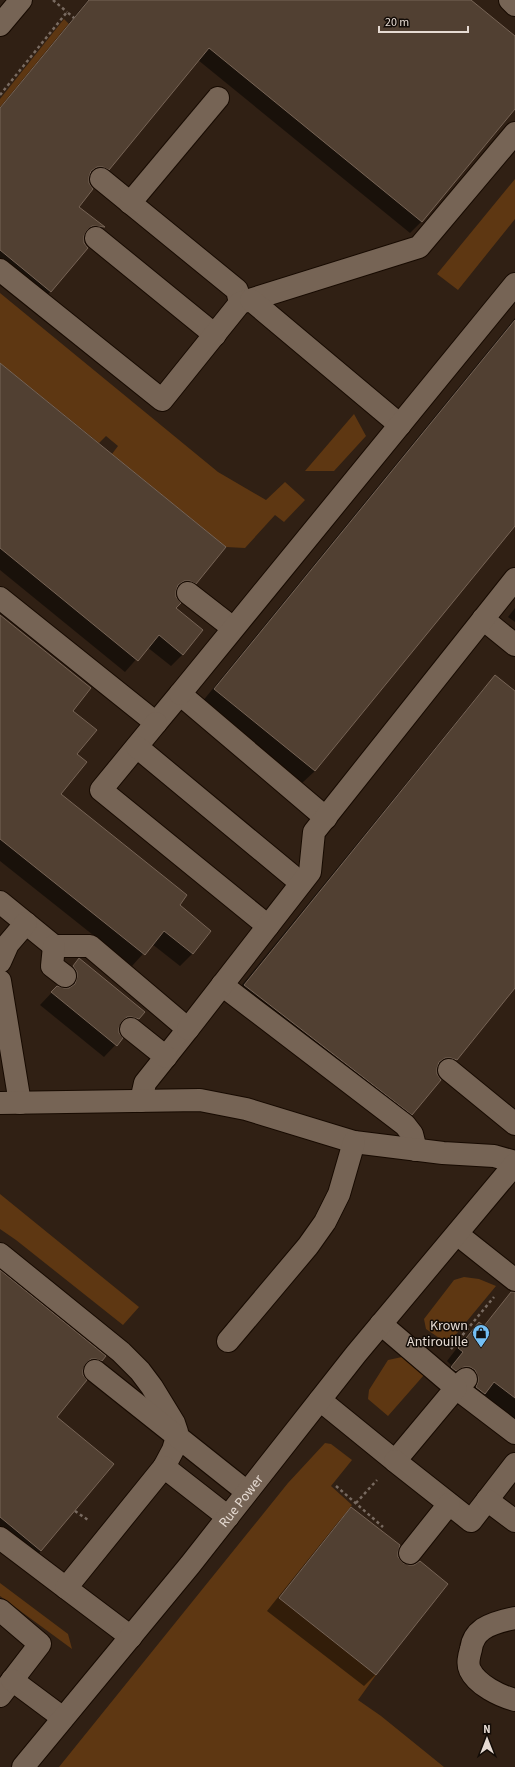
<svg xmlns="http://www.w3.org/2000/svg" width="515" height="1767" viewBox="0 0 515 1767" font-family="'Source Sans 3',sans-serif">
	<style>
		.green { fill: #5e3712 }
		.shadow { fill: #0007 }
		.building { fill: #514032; stroke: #776456 }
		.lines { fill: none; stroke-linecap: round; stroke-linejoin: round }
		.minor-casing { stroke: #170a01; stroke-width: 24 }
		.path { stroke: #796b61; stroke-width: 2.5; stroke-dasharray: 3 3; stroke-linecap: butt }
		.minor { stroke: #766455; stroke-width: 22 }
		.labels { text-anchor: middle; stroke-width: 3; stroke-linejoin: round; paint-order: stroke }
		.poi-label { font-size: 14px; fill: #e6dbd3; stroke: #130c07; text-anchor: end }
		.street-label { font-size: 14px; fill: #e6dbd3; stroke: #130c07 }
	</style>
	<rect width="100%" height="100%" fill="#302014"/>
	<!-- green -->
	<path class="green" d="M64,19L69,24L0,108V99Z
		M515,179V219L458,290L437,274Z
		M0,293L218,472L266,500L285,482L305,500L284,522L275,515L245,548L226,547L112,454L118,446L106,436L99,443L0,363Z
		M354,414L366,436L334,471H305Z
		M0,1194L139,1307L123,1325L16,1240L0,1229Z
		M464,1277L479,1279L496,1286L448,1344L426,1329L424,1319L454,1280Z
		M402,1357L424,1375L388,1416L368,1399L369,1390L388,1360Z
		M325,1443L331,1444L352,1460L331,1486L352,1505L279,1598L376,1675L358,1700L381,1716L444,1767H59L288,1483Z
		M0,1583L68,1634L72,1649L0,1596Z"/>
	<!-- shadow -->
	<path class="shadow" d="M88,0H469L515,37V107L422,221L410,233L198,60L108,169L96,181L88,179L78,207L103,227L91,239L83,238L51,291L39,304L0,272V107Z
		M515,318V525L315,771L302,783L202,702Z
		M0,364L196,583L183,595L175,593V608L183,654L171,666L147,647L125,672L0,570Z
		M515,608V622L508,617Z
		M0,616L72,711L76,754L59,794L178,905L210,931L192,954L180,966L152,944L132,966L0,861Z
		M495,677L515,693V987L456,1059L444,1072L436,1070L412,1114L399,1126L232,997L483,689Z
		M80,960L138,1018L126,1031L118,1029V1034L122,1038L104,1057L40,1005L57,987L66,989L65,984L68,972Z
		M0,1271L102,1360L89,1373L82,1371L55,1417L41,1551L29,1563L0,1539Z
		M503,1303L515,1313V1420L483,1394L472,1405L439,1379L451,1365L447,1361L467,1335L479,1323L483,1326Z
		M351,1509L397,1551V1558L402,1564L376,1674L364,1686L267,1611L339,1521Z"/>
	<!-- building -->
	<path class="building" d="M89,0H471L515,36V109L422,222L209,48L109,170L103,167H97L91,171L89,177V183L93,189L79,207L105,227L92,226L87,230L84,236V243L88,248L51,292L0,250V108Z
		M515,320V526L315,771L214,689Z
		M0,363L226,547L196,584L190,581H184L178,585L176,591V597L181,603L176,608L203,630L183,655L159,635L138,661L0,548Z
		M0,615L91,688L73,711L97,730L77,754L87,762L61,794L187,895L180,905L211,931L193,954L164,931L145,955L0,839Z
		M495,675L515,691V988L457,1060L451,1058H445L439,1062L437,1068V1074L441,1080L412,1115L244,985Z
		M79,958L145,1012L139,1019L132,1017H127L122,1021L119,1028V1033L123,1038L117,1046L51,992L57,986L64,988H69L75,984L77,977V972L73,966Z
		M0,1270L106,1356L102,1361L96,1359H91L86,1363L83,1370V1375L87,1380L57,1417L114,1464L41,1551L0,1517Z
		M511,1292H515V1398L494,1382L485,1394L476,1387L478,1382V1377L475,1370L470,1367H464L456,1371L451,1367L463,1352L458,1348L479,1322L484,1326Z
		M351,1507L400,1545L398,1552V1557L403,1563L409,1565H414L420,1561L448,1584L376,1675L279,1598Z"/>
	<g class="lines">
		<defs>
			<g id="minor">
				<path d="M510,0L515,5"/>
				<path d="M0,25L21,0"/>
				<path d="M101,179L237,290L240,303"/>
				<path d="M130,203L218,98"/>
				<path d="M96,238L215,335"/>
				<path d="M0,270L162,400L240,303L419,247L515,133"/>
				<path d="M251,300L400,425"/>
				<path d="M188,593L233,628"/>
				<path d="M0,598L156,723L180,694L326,818"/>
				<path d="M483,619L515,645"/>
				<path d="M180,694L515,284"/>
				<path d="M156,723L101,790L268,926"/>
				<path d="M137,747L301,883"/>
				<path d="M0,902L54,946H90L188,1029L145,1083L141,1101"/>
				<path d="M54,946L52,966L65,976"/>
				<path d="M0,962L8,944L26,923"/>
				<path d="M0,981L20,1103"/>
				<path d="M222,985L405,1125L412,1134L416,1150"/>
				<path d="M131,1029L166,1057"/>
				<path d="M188,1029L310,872L314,832L515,579"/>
				<path d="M449,1070L515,1124"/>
				<path d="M0,1103L200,1100L246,1109L354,1142L443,1153L494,1156L515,1162"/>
				<path d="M457,1234L515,1280"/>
				<path d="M0,1254L121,1352L140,1371L152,1387L174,1423L177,1432V1437L173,1450L164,1467"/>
				<path d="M228,1341L308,1246L325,1222L339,1194L354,1142"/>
				<path d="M95,1371L247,1492"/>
				<path d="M466,1379L456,1388L515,1433"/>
				<path d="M320,1400L395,1461L456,1388L381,1324"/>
				<path d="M395,1461L471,1521L515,1464"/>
				<path d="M487,1500L515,1521"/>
				<path d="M0,1538L66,1588"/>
				<path d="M410,1553L449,1504"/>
				<path d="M0,1610L40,1644L0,1696"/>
				<path d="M515,1618C505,1620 492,1623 483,1629C476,1634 472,1641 471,1649C469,1656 467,1664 470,1670C477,1685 500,1696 515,1700"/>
				<path d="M131,1637L66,1588L164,1467L228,1517"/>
				<path d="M12,1680L63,1718"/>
				<path id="s1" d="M23,1767L190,1565L356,1354L515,1164"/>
			</g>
		</defs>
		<!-- minor casing -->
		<use href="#minor" class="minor-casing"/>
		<!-- path -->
		<path class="path" d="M53,0L67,12
			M0,95L67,12L74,18
			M451,1349L494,1297
			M336,1486L383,1527
			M356,1503L377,1480
			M75,1511L88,1520"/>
		<!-- minor -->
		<use href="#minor" class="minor"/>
	</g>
	<!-- icons -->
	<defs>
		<symbol id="shop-pin" viewBox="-11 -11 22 30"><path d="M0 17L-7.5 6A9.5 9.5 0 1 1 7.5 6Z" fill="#74c0f6" stroke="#130c07"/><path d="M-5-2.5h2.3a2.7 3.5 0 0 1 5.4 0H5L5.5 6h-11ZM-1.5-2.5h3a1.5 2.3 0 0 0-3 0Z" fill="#111"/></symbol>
	</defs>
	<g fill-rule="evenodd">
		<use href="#shop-pin" x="471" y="1323" width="20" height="27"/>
	</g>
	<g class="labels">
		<!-- poi labels -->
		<g class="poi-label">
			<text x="468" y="1330">Krown<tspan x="468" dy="16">Antirouille</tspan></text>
		</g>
		<!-- street labels -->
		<g class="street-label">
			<text dy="5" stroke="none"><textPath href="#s1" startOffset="344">Rue Power</textPath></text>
		</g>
	</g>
	<!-- north arrow -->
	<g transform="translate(487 1739)" stroke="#130c07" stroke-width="3" paint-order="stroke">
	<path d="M0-3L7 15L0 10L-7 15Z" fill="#e6dbd3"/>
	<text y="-6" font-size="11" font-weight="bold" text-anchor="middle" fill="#e6dbd3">N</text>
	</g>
	<!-- scale -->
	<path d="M379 26v6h89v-6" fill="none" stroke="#e6dbd3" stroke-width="2"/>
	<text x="385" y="26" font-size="12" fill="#e6dbd3" stroke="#130c07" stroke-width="3" paint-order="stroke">20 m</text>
</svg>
